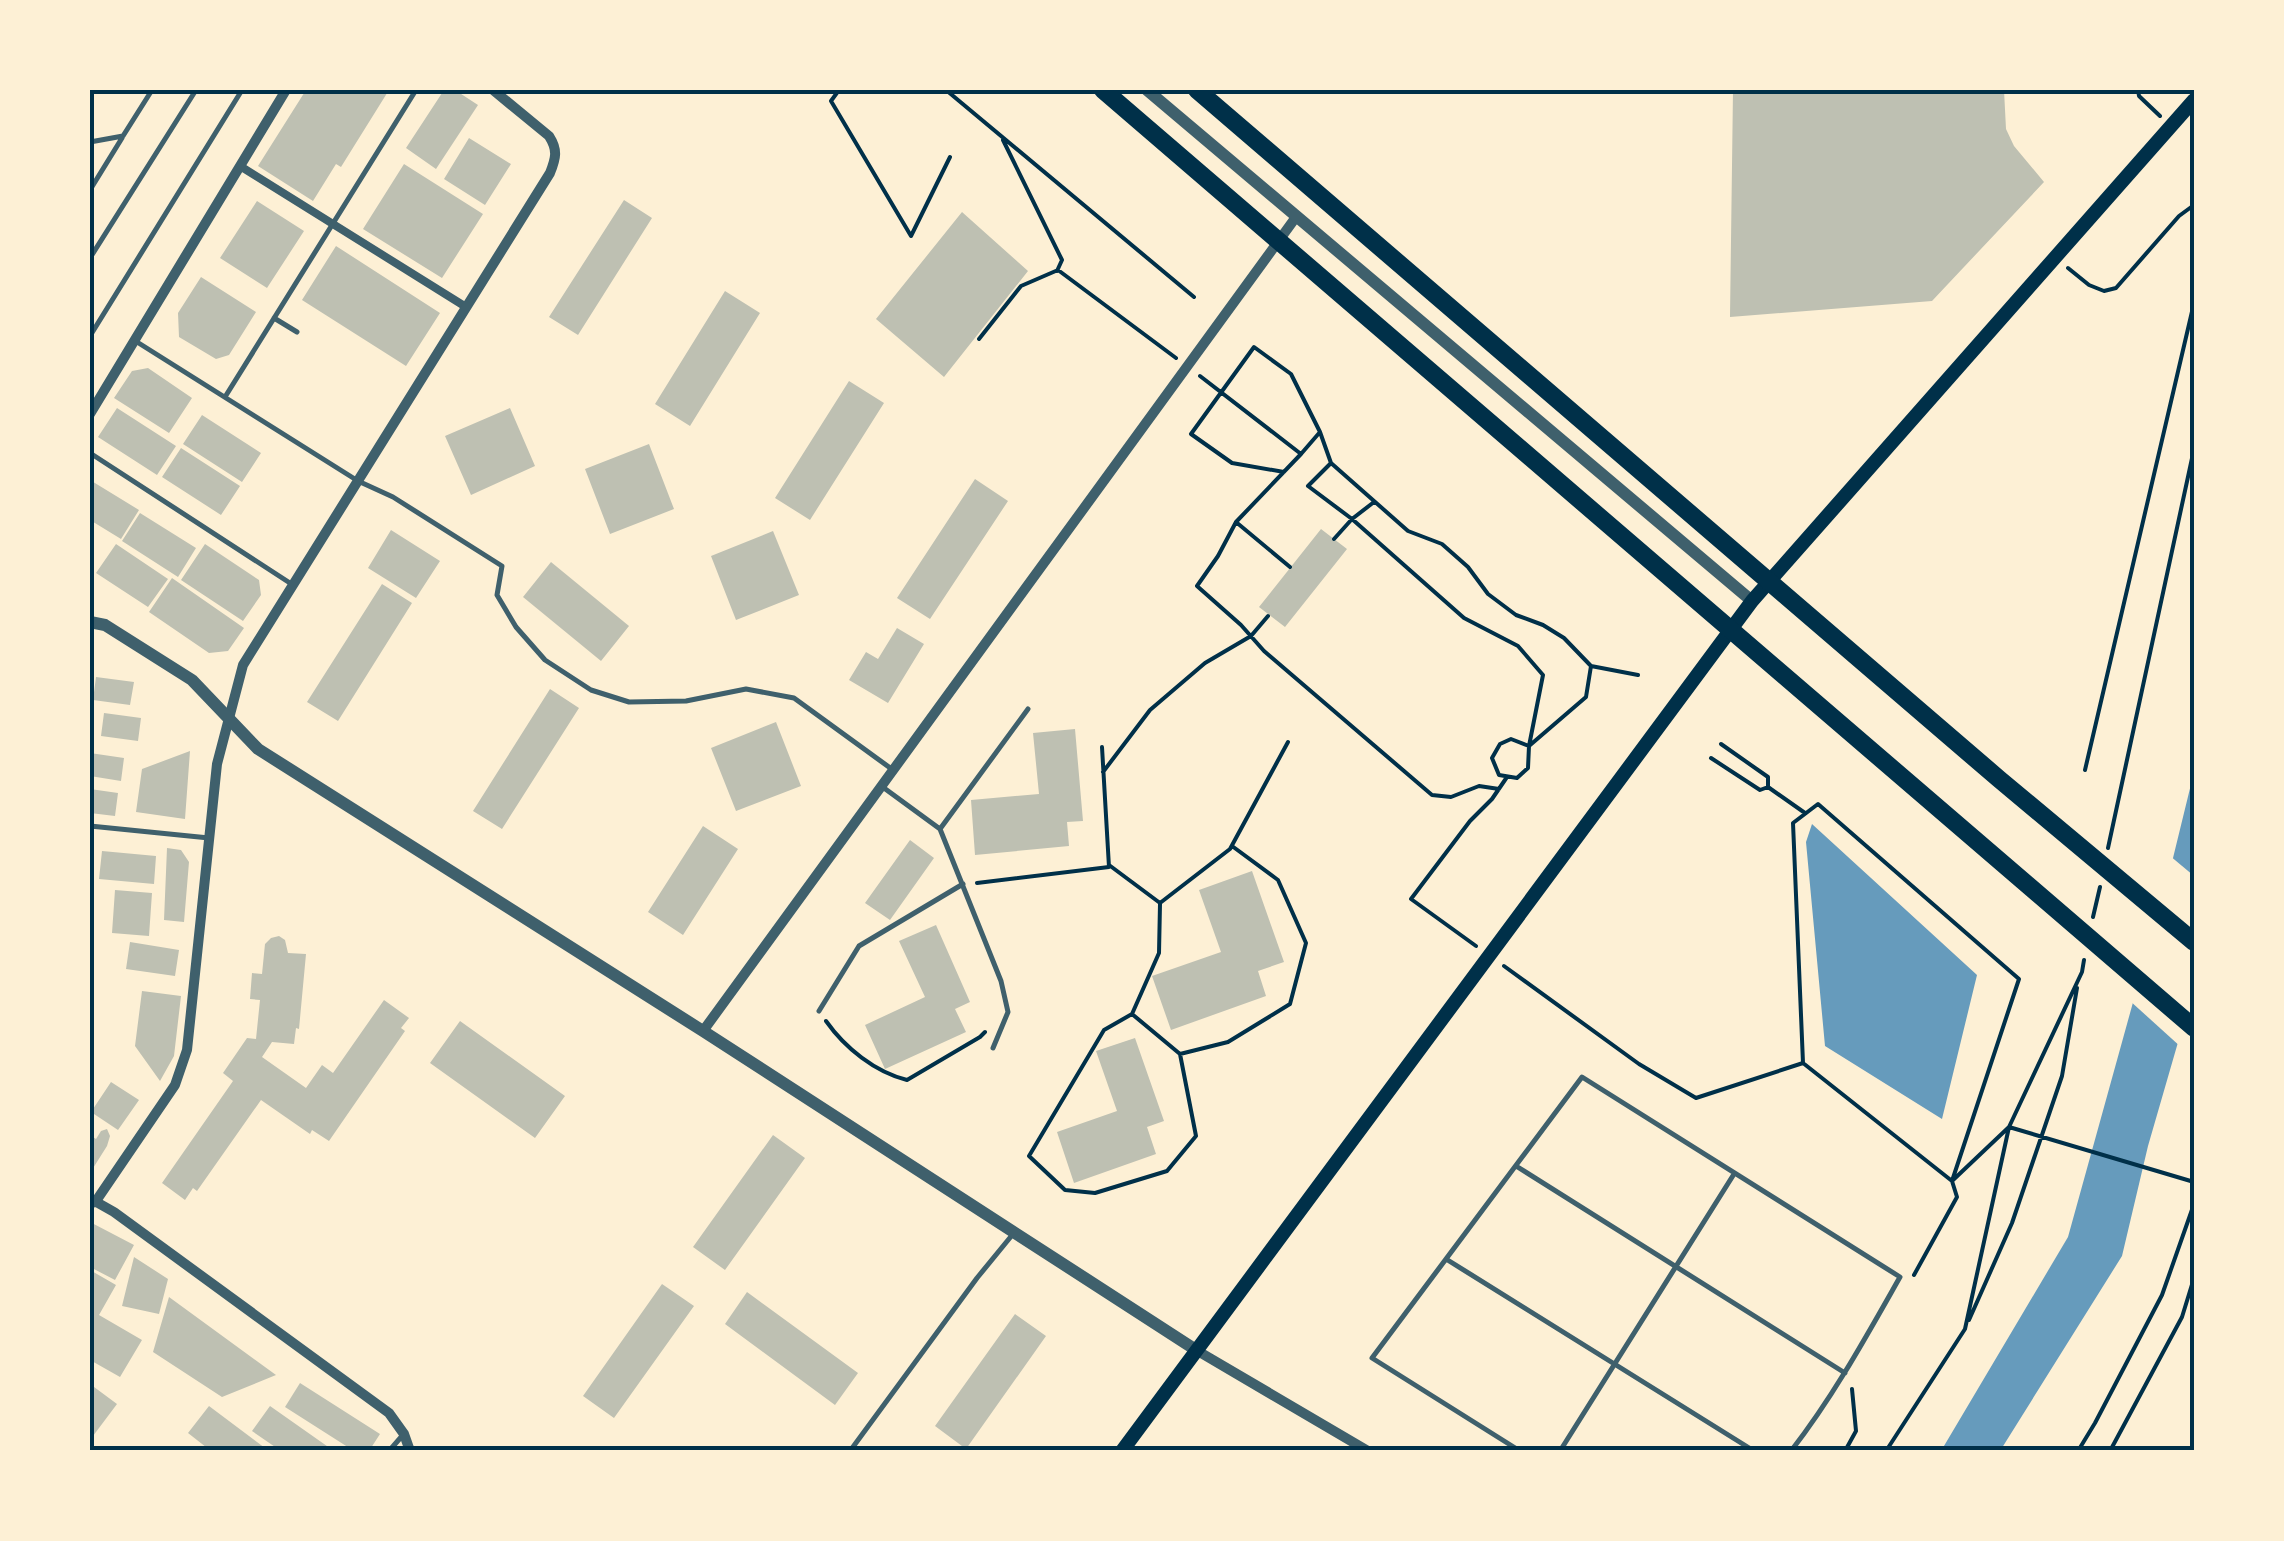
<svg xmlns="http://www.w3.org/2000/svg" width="2284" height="1541" viewBox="0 0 2284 1541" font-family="'Fira Sans',sans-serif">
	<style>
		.water { fill: #669bbc }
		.pier { fill: #fdf0d5 }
		.building { fill: #bec0b2 }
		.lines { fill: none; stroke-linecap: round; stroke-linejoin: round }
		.path { stroke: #003049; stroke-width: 4 }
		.service { stroke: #3f606c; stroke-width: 5 }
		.pedestrian { stroke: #3f606c; stroke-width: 8 }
		.minor { stroke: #3f606c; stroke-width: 10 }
		.tertiary { stroke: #3f606c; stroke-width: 12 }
		.secondary { stroke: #003049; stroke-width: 14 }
		.motorway { stroke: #003049; stroke-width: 18 }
		.neatline { fill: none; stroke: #003049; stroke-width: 4 }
	</style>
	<rect width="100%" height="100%" fill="#fdf0d5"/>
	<!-- water -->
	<path class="water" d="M2194,772V987L2148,1146L2122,1256L2000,1451H1941L2068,1237L2173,858Z
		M1812,824L1977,975L1942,1119L1825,1046L1806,842Z"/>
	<!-- pier -->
	<path class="pier" d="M2169,855L2194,876V1005L2182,1048L2129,1000Z"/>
	<!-- building -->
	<path class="building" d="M306,90H389L341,167L336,164L313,201L258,166Z
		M444,90H455L478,105L436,169L406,148Z
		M1733,90H2004L2006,129L2014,146L2044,182L1932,301L1730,317Z
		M469,138L511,164L485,205L444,179Z
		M404,164L483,214L442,278L363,229Z
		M624,200L652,218L578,335L549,317Z
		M257,201L304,231L267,288L220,258Z
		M962,212L1028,271L944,377L876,319Z
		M336,246L440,313L406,366L302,300Z
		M201,277L256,312L229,355L216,359L179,337L178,313Z
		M725,291L760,313L690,426L655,404Z
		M148,368L192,398L169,433L114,398L132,371Z
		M849,381L884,403L810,520L775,498Z
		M117,408L176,446L157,475L98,437Z
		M510,408L535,466L471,495L445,436Z
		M202,415L261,453L242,482L183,444Z
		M649,444L674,509L610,534L585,469Z
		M181,448L240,486L221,515L162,477Z
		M975,479L1008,501L930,619L897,598Z
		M90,480L139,510L121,539L90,520Z
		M140,513L196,548L178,577L122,541Z
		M1321,529L1347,549L1285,627L1259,607Z
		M391,530L440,561L416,598L368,568Z
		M773,531L799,595L736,620L711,556Z
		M116,544L168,579L148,607L96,573Z
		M205,544L259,580L261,595L243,621L181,580Z
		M551,562L629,626L601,661L523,597Z
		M172,578L244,628L228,651L209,653L149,612Z
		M382,584L412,603L338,721L307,702Z
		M897,628L924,644L888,703L849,680L866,652L878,659Z
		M96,677L134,682L130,705L93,700Z
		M550,689L579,708L502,829L473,811Z
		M104,713L141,718L138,741L101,736Z
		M776,722L801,786L736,811L711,748Z
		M1075,729L1083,821L1067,822L1069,846L975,855L971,800L1039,794L1033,733Z
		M190,751L185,819L136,812L142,769Z
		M90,753L124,758L121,781L90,776Z
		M90,789L118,793L115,816L90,813Z
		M703,826L738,849L683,935L648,912Z
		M910,840L934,858L890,920L865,903Z
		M167,848L181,850L189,862L184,922L164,920Z
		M102,851L156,856L154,884L99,879Z
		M1252,871L1284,962L1258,971L1266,996L1171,1030L1152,976L1221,952L1199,890Z
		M115,890L152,893L149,936L112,933Z
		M936,925L970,1002L955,1009L966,1032L885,1069L865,1025L925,997L899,941Z
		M279,936L285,940L288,953L306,954L299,1029L296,1028L294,1044L272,1042L262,1057L306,1088L322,1065L333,1073L384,1000L409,1018L401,1028L405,1031L329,1141L312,1130L310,1134L261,1100L197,1191L193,1188L185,1200L162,1183L233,1081L223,1073L247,1038L256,1039L260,1000L250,999L252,973L262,974L265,944L271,938Z
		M130,942L179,950L175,976L126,969Z
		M142,991L181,996L174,1056L160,1081L135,1046Z
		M460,1021L565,1096L535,1138L430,1063Z
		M1135,1038L1164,1121L1147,1127L1156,1154L1074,1183L1057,1132L1117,1111L1096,1051Z
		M111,1082L139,1100L118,1130L91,1112Z
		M107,1129L110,1136L107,1146L90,1173V1135L96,1139L101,1131Z
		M773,1135L805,1158L725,1270L693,1247Z
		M90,1222L134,1245L115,1280L90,1267Z
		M134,1257L168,1279L159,1314L122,1306Z
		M90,1270L116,1285L99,1315L142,1340L120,1377L90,1360Z
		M662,1284L694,1306L614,1418L583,1396Z
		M747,1292L858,1373L835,1405L725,1324Z
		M169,1297L276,1375L222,1397L153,1352Z
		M1015,1314L1046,1336L966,1449L935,1426Z
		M300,1383L380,1434L369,1451H354L285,1407Z
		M90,1384L117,1404L90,1440Z
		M209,1406L269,1451H211L188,1433Z
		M270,1406L334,1451H281L252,1431Z"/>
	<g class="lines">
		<!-- path -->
		<path class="path" d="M839,90L831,101L911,236L950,157
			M946,90L1194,297
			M2138,90L2139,96L2160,116
			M1003,140L1062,260L1057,271
			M2068,268L2089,285L2104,291L2116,288L2179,216L2194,205
			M979,339L1021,286L1058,270L1176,358
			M1200,376L1301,454L1236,522L1290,567
			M1320,432L1331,463L1408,531L1442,544L1468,567L1488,594L1516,615L1543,625L1564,638L1591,666L1638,675
			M1331,463L1308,486L1352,519L1464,618L1518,646L1543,675L1529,746L1511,739L1500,744L1492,758L1499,775L1517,778L1528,768L1529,746L1586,697L1591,666
			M1284,472L1232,463L1191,434L1254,347L1291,374L1320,432L1301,454
			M1236,522L1218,556L1197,586L1241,625L1264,651L1432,795L1451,797L1479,786L1499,789
			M1334,539L1352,519L1374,502
			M1721,744L1768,777V787
			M1711,758L1760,790L1768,787L1805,813
			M2085,770L2194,303
			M1103,772L1150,710L1205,663L1251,636L1268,616
			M1818,804L2019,979L1952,1181L1803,1063L1793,823Z
			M2108,848L2194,449
			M1109,865L1160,903L1230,849L1288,742
			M977,883L1109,867L1102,747
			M2093,917L2100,887
			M1476,946L1411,899L1470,821L1492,799L1507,777
			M1504,966L1639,1064L1696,1098L1803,1063
			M1132,1014L1159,953L1160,904
			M826,1021C845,1048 875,1072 907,1080L980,1037L985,1032
			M1180,1054L1132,1014L1104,1030L1029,1156L1065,1190L1095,1193L1167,1171L1196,1136L1180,1054L1228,1042L1290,1004L1306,943L1278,880L1232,846
			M1914,1275L1957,1197L1952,1181L2009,1127L2194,1182
			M1969,1320L2012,1223L2062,1076L2077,988
			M1845,1451L1856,1431L1852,1389
			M1886,1451L1965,1329L2009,1127L2082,972L2084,960
			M2078,1451L2095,1423L2162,1295L2194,1204
			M2110,1451L2182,1317L2194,1278"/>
		<!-- service -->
		<path class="service" d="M90,142L123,136L152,90
			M90,190L122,138
			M90,258L196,90
			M274,318L297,332
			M90,336L242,90
			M137,342L358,481L393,497L502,566L497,595L516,627L545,660L591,690L629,702L686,701L746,689L794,698L893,770
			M225,397L416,90
			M90,453L293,585
			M884,788L940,829L1001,981L1008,1012L993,1048
			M90,826L209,838
			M940,829L1028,709
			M819,1011L859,946L963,884
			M1516,1166L1845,1373
			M1446,1259L1754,1451
			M389,1451L402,1436
			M850,1451L977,1278L1013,1234
			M1520,1451L1372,1358L1582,1077L1900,1277C1866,1337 1833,1397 1791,1451
			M1560,1451L1734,1174"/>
		<!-- pedestrian -->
		<path class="pedestrian" d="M240,166L466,307"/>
		<!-- minor -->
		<path class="minor" d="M90,414L286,90
			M703,1031L1296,217
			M91,1199L114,1212L389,1413L404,1434L410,1451
			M90,1204L96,1201L175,1085L187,1050L217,764L243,665L550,173C556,158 558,150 549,136L493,90
			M1196,1350L1368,1451"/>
		<!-- tertiary -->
		<path class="tertiary" d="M1147,90L1752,601
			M90,622L105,625L192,680L258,749L703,1031L1196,1350"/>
		<!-- secondary -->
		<path class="secondary" d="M1122,1451L1752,601L2194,100"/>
		<!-- motorway -->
		<path class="motorway" d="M1103,90L2194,1028
			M1197,90L1999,779L2194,942"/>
	</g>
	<!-- border -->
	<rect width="2284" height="1541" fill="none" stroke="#fdf0d5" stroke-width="185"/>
	<rect x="92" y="92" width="2100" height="1356" class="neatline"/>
</svg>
